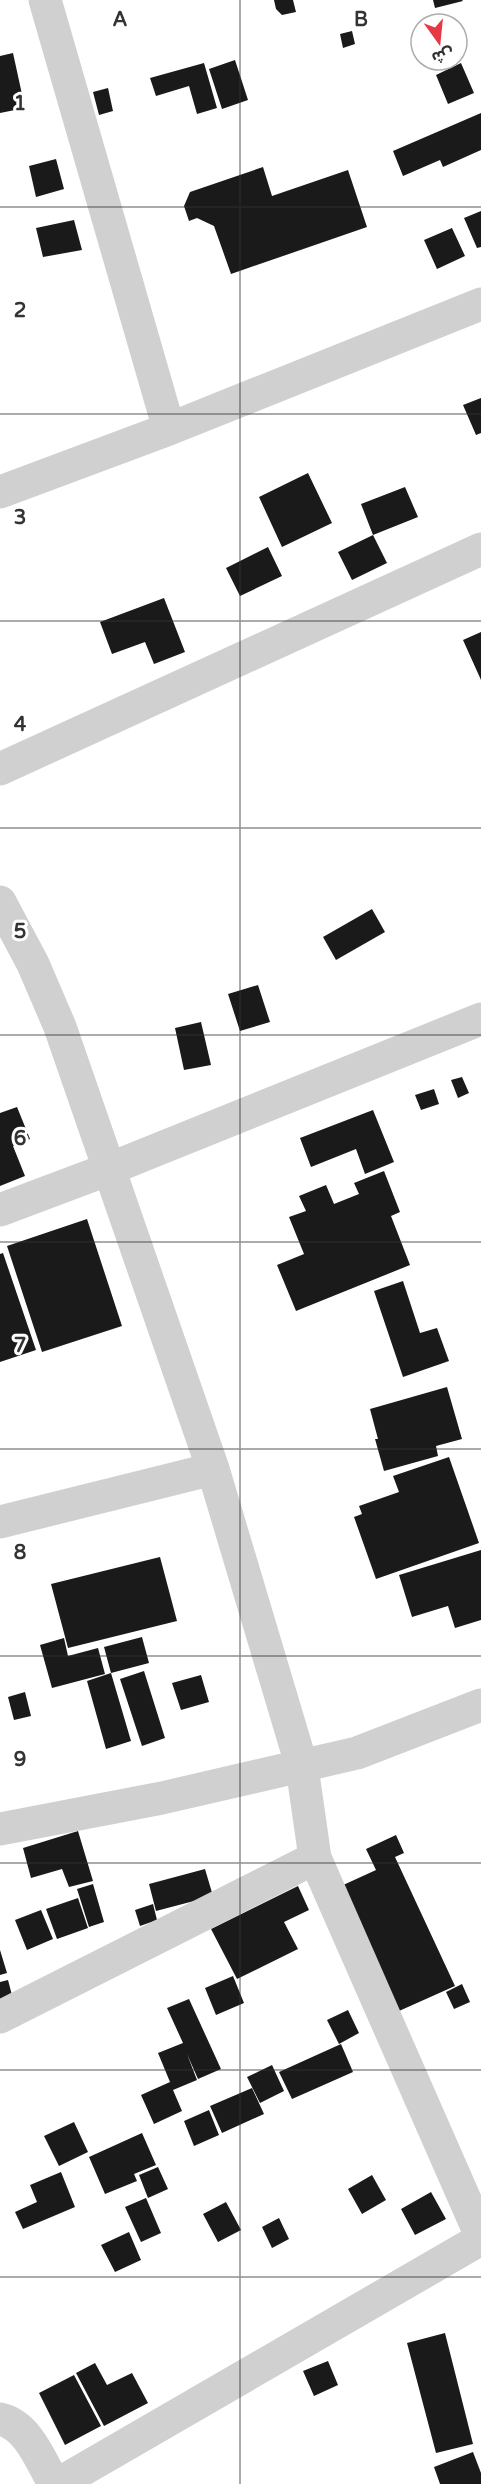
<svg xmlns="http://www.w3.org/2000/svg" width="481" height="2484" viewBox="0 0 481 2484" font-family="'Varela Round','Noto Sans Arabic',sans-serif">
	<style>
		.building { fill: #1a1a1a }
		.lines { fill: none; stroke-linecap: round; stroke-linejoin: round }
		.street { stroke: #d0d0d0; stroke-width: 33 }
		.grid { fill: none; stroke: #333; stroke-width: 1.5; stroke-opacity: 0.55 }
		.grid-label { font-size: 20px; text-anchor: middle; font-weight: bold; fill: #333; stroke: #fff; stroke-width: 6; stroke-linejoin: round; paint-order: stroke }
	</style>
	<rect width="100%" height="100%" fill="#fff"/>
	<!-- building -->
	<path class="building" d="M274,0H293L296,12L282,15L276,9Z
		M433,0H462L463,1L435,8Z
		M352,31L355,44L343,48L340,34Z
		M13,53L25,108L0,113V56Z
		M235,60L248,100L222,109L209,69Z
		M204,63L217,108L197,114L189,86L156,96L150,78Z
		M461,63L474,93L448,104L436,75Z
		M108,88L113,111L99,115L93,92Z
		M481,113V150L443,167L440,160L403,176L393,151Z
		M56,159L64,189L36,197L29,166Z
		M263,167L272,196L348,170L367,227L231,274L214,226L197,218L189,221L184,206L190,192Z
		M481,211V247L477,248L464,218Z
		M74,220L82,250L43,257L36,228Z
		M452,228L465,256L437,269L424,240Z
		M481,398V433L476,435L463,405Z
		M308,473L332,523L282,547L259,497Z
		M405,487L418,517L373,535L361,504Z
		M373,535L387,563L352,580L338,552Z
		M268,547L282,576L240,596L226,568Z
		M164,598L185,652L154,664L145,642L112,654L100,622Z
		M481,632V680L463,640Z
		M372,909L385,932L336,960L323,937Z
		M258,985L270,1022L240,1031L228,994Z
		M201,1022L211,1065L184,1070L175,1028Z
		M462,1077L469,1093L458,1098L451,1080Z
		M434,1089L439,1104L421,1110L415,1095Z
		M17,1107L30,1139L13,1146L25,1176L0,1186V1113Z
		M373,1110L394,1162L365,1174L356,1149L311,1167L300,1138Z
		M384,1171L400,1212L391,1216L410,1265L296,1311L277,1265L304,1254L289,1217L306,1211L299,1196L326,1185L334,1204L359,1194L354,1183Z
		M87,1219L122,1326L42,1352L7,1246Z
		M3,1253L36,1350L0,1362V1254Z
		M403,1281L420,1333L437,1328L449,1361L403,1377L374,1291Z
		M447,1387L462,1439L436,1446L438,1456L384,1471L375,1439H378L370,1409Z
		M449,1457L479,1543L376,1579L354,1517L362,1514L359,1506L399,1492L393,1476Z
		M481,1550V1620L455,1628L448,1606L412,1617L399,1575Z
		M160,1557L177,1621L68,1648L51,1584Z
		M142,1637L149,1663L111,1673L104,1647Z
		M64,1638L68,1656L98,1648L105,1674L52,1688L40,1645Z
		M144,1671L165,1738L142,1746L120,1679Z
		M111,1673L131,1741L106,1749L87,1681Z
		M201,1675L209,1702L181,1710L172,1683Z
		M25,1692L31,1716L14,1720L8,1697Z
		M78,1831L93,1881L69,1887L62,1869L31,1878L23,1848Z
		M396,1835L404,1853L395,1857L455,1986L399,2011L341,1886L376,1870L366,1849Z
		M205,1869L213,1896L156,1911L149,1884Z
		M93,1884L104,1922L89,1927L77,1889Z
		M298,1886L309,1910L284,1922L298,1949L237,1979L211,1929Z
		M78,1898L88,1928L57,1939L46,1909Z
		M153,1904L157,1920L140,1926L135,1910Z
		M41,1910L53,1939L27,1950L15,1920Z
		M0,1950L7,1973L0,1975Z
		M233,1976L244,2003L216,2015L205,1988Z
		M8,1980L13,1999L0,2002V1982Z
		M462,1984L470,2002L454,2009L446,1992Z
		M189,1999L221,2069L198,2079L187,2054L197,2080L173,2090L182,2111L154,2124L141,2095L170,2082L158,2053L183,2043L167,2008Z
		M348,2010L359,2033L339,2044L327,2020Z
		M341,2044L353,2072L292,2099L279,2072Z
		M272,2065L284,2091L260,2103L247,2077Z
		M252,2088L264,2114L222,2133L210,2106Z
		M209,2110L219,2135L194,2146L184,2121Z
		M74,2122L88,2152L59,2166L44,2136Z
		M142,2133L156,2165L134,2174L137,2181L105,2194L89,2157Z
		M158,2167L168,2189L148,2198L139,2175Z
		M61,2172L75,2207L23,2229L15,2212L37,2202L30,2185Z
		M372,2175L386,2200L362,2214L348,2189Z
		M431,2192L446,2219L415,2235L401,2209Z
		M146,2198L161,2233L141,2242L125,2207Z
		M226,2202L241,2230L218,2242L203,2214Z
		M279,2218L289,2239L272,2248L262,2227Z
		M129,2232L141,2260L115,2272L101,2245Z
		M445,2333L473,2444L436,2453L407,2343Z
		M328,2361L338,2385L314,2396L303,2371Z
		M95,2363L107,2385L132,2373L148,2403L104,2426L76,2373Z
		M74,2375L101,2426L65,2445L39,2393Z
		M473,2452L481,2473V2484H440L434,2467Z"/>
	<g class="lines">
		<!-- street -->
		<path class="street" d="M45,0L169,429
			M0,492L169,429L481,304
			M0,769L481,549
			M0,902L33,964L60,1027L213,1469L302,1767L315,1858L481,2236
			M0,1210L109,1169L481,1019
			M0,1522L213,1469
			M0,1829L162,1798L357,1753L481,1705
			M0,2017L315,1858
			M0,2419C28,2425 41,2461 54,2484
			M58,2484L481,2239"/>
	</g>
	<!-- grid -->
	<path class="grid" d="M240,0V2484M0,207H481M0,414H481M0,621H481M0,828H481M0,1035H481M0,1242H481M0,1449H481M0,1656H481M0,1863H481M0,2070H481M0,2277H481"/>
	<g class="grid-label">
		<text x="120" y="26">A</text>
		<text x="361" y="26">B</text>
		<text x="20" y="110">1</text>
		<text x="20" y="317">2</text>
		<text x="20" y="524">3</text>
		<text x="20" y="731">4</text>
		<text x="20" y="938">5</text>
		<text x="20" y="1145">6</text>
		<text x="20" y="1352">7</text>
		<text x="20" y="1559">8</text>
		<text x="20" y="1766">9</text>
	</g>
	<!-- north arrow -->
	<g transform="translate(439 42) rotate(165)"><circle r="28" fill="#ffffff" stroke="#adadad" stroke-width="1.5"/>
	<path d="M0-4.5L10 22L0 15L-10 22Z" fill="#e63946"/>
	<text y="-9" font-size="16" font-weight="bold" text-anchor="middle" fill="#333333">ش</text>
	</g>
</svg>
